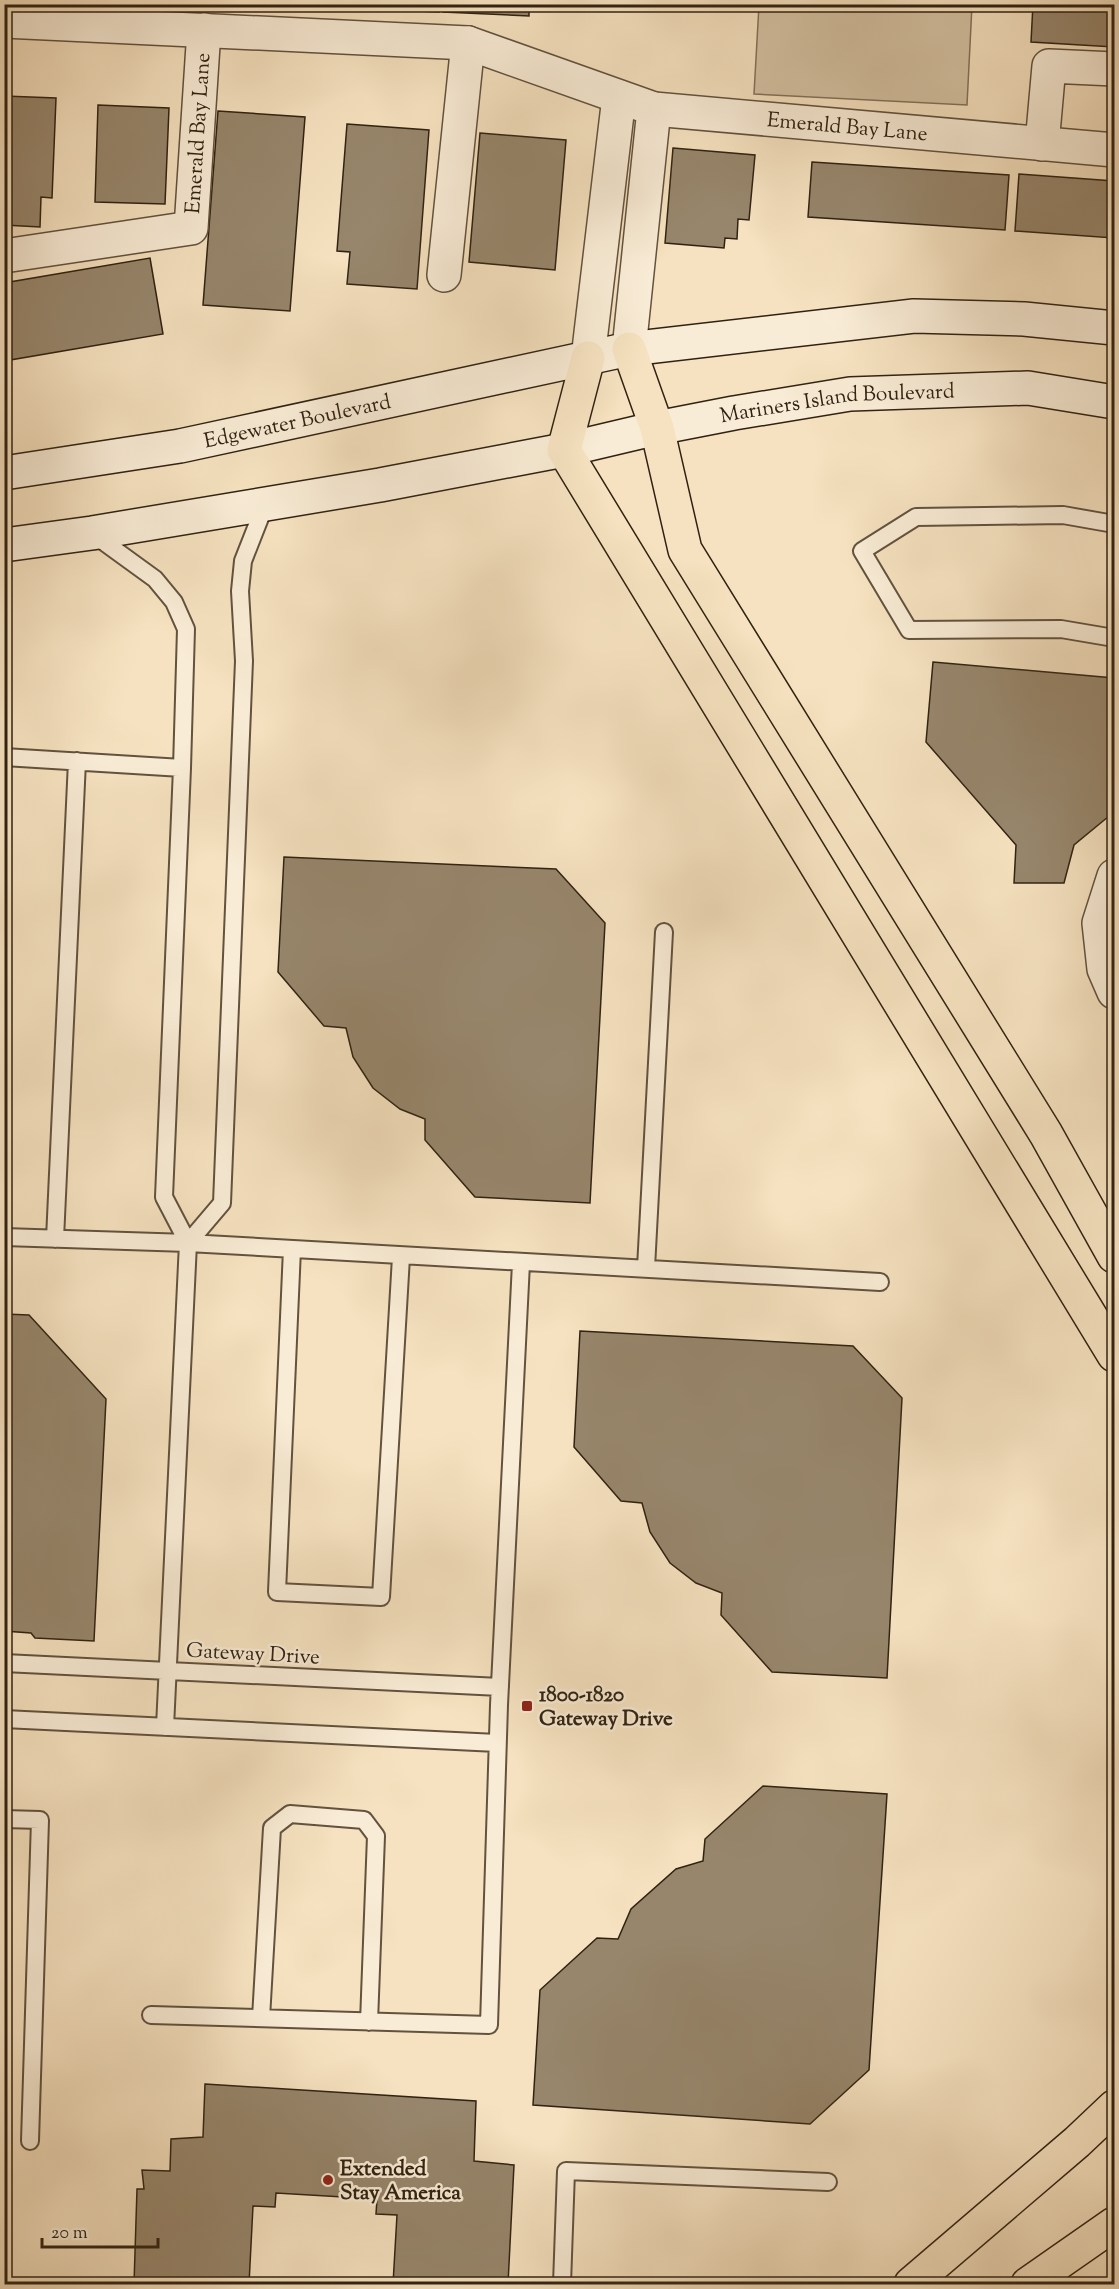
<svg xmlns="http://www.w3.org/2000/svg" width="1119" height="2289" viewBox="0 0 1119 2289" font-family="'Sorts Mill Goudy',serif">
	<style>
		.green { fill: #d4c1a2; stroke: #82725a; stroke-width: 1.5 }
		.building { fill: #97866c; stroke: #302212; stroke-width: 1.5 }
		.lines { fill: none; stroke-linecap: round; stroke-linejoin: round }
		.lane-casing { stroke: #62523e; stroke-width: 20 }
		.street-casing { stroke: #62523e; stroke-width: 36 }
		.secondary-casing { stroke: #302212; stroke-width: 36 }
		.highway-casing { stroke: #302212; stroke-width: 36 }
		.lane { stroke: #f9ecd6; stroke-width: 16 }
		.street { stroke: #f9ecd6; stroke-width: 33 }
		.secondary { stroke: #f9ecd6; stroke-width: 33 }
		.highway { stroke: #f6e2c0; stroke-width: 33 }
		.poi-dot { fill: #8f2418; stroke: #f9ecd6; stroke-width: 2 }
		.labels { text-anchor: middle; stroke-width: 5; stroke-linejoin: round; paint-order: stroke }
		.street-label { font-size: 21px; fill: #302212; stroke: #f9ecd6 }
		.poi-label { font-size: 21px; font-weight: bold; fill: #302212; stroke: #f9ecd6; text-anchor: start }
	</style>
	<rect width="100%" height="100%" fill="#f6e2c0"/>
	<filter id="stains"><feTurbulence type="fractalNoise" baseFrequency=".00333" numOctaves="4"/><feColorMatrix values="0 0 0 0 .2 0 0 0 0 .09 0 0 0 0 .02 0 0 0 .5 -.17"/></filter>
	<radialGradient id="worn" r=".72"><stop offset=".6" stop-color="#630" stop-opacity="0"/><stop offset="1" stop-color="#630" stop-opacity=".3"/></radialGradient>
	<!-- green -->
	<path class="green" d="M759,5H972L967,105L754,94Z"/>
	<!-- building -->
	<path class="building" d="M329,4H440L439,12L329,7Z
		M443,4H529V16L443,12Z
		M1033,4L1114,5V47L1031,42Z
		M4,96L56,98L52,198L41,197L40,227L4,225Z
		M98,105L169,108L165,204L95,202Z
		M218,111L305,117L290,311L203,305Z
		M347,124L429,130L417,289L347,284L350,252L337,251Z
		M480,133L566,140L555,270L469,262Z
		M673,148L755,155L749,220L738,219L737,239L725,238L724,248L665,243Z
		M812,162L1009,175L1005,230L808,217Z
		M1019,174L1114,181V238L1015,231Z
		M150,258L163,334L4,361V283Z
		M933,662L1114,678V812L1074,845L1064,883H1014L1016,845L926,742Z
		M284,857L556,869L605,923L590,1203L475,1197L425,1140V1119L400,1109L373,1088L353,1057L346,1028L324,1026L278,972Z
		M4,1314L29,1315L106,1399L94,1641L35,1638L31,1633L4,1631Z
		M580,1331L853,1346L902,1398L887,1678L772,1672L721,1615L722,1593L696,1583L670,1563L650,1532L642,1503L621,1501L574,1447Z
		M763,1786L887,1794L869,2070L810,2124L533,2105L540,1990L597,1938L618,1939L631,1909L676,1869L703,1861L705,1839Z
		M205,2084L476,2101L474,2161L514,2165L508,2284H393L397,2215L376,2214L377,2199L276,2193L275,2207L253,2206L249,2284H134L137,2189H144L142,2170L170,2171L171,2139L203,2137Z"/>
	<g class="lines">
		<defs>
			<path id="lane" d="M1114,524L1063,515L916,517L862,551L909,630L1061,629L1114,638
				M93,534L155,579L174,602L186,629L182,768L164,1197L188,1243L165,1727
				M4,757L182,768
				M4,1237L188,1243L880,1282
				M55,1239L77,761
				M188,1243L222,1203L244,661L240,591L243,561L265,505
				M292,1249L277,1592L381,1597L401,1257
				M646,1268L664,932
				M4,1663L500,1687
				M4,1719L497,1743
				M4,1819L40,1820L30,2141
				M151,2015L489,2025L499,1705L521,1263
				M261,2018L272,1828L290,1814L364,1820L376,1836L369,2022
				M562,2284L566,2171L828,2182"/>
			<g id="street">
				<path id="s1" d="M4,21L468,43L654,109L1114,150"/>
				<path d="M1042,144L1049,66L1114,69"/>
				<path id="s2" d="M4,256L191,228L204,30"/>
				<path d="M444,275L468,43"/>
				<path d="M629,349L654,109"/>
				<path d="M588,358L619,97"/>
				<path d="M1114,876L1099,923L1104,969L1114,992"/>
			</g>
			<g id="secondary">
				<path id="s3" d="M4,473L180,446L629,349L914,316L1024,319L1114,328"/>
				<path id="s4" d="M4,545L92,533L380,485L564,450L657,428L734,413L850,394L1028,388L1114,402"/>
			</g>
			<path id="highway" d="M629,349L657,428L685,550L1046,1134L1114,1256
				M588,358L564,450L1114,1355
				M911,2284L1077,2142L1114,2107
				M1028,2284L1114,2224"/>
		</defs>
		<!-- lane casing -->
		<use href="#lane" class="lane-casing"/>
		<!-- street casing -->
		<use href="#street" class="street-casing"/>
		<!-- secondary casing -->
		<use href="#secondary" class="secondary-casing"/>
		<!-- highway casing -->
		<use href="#highway" class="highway-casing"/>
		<!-- lane -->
		<use href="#lane" class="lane"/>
		<!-- street -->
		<use href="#street" class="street"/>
		<!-- secondary -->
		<use href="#secondary" class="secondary"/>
		<!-- highway -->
		<use href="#highway" class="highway"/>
	</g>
	<!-- markers -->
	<g class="poi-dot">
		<rect x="521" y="1700" width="12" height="12" rx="3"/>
		<circle cx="328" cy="2180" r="6"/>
	</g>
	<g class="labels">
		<!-- street labels -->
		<g class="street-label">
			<text dy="7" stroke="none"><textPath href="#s1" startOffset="856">Emerald Bay Lane</textPath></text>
			<text dy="7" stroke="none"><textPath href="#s2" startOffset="284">Emerald Bay Lane</textPath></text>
			<text dy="7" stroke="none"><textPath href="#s4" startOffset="846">Mariners Island Boulevard</textPath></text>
			<text dy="7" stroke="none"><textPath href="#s3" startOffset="298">Edgewater Boulevard</textPath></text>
			<text transform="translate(253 1653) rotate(3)" y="7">Gateway Drive</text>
		</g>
		<!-- poi labels -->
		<g class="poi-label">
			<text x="539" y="1701">1800-1820<tspan x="539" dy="24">Gateway Drive</tspan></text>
			<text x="340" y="2175">Extended<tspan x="340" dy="24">Stay America</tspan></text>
		</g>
	</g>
	<!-- margin -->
	<rect width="1119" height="2289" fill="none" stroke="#f6e2c0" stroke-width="24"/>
	<rect x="6" y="6" width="1107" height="2277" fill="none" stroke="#302212" stroke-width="3"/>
	<rect x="12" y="12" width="1095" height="2265" fill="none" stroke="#302212" stroke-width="1.5"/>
	<!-- scale -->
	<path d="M42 2238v9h116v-9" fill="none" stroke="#302212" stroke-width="3"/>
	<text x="51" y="2238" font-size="18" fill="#302212" stroke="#f9ecd6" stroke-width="4.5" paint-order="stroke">20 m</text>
	<rect width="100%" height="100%" filter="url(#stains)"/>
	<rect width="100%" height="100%" fill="url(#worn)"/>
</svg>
